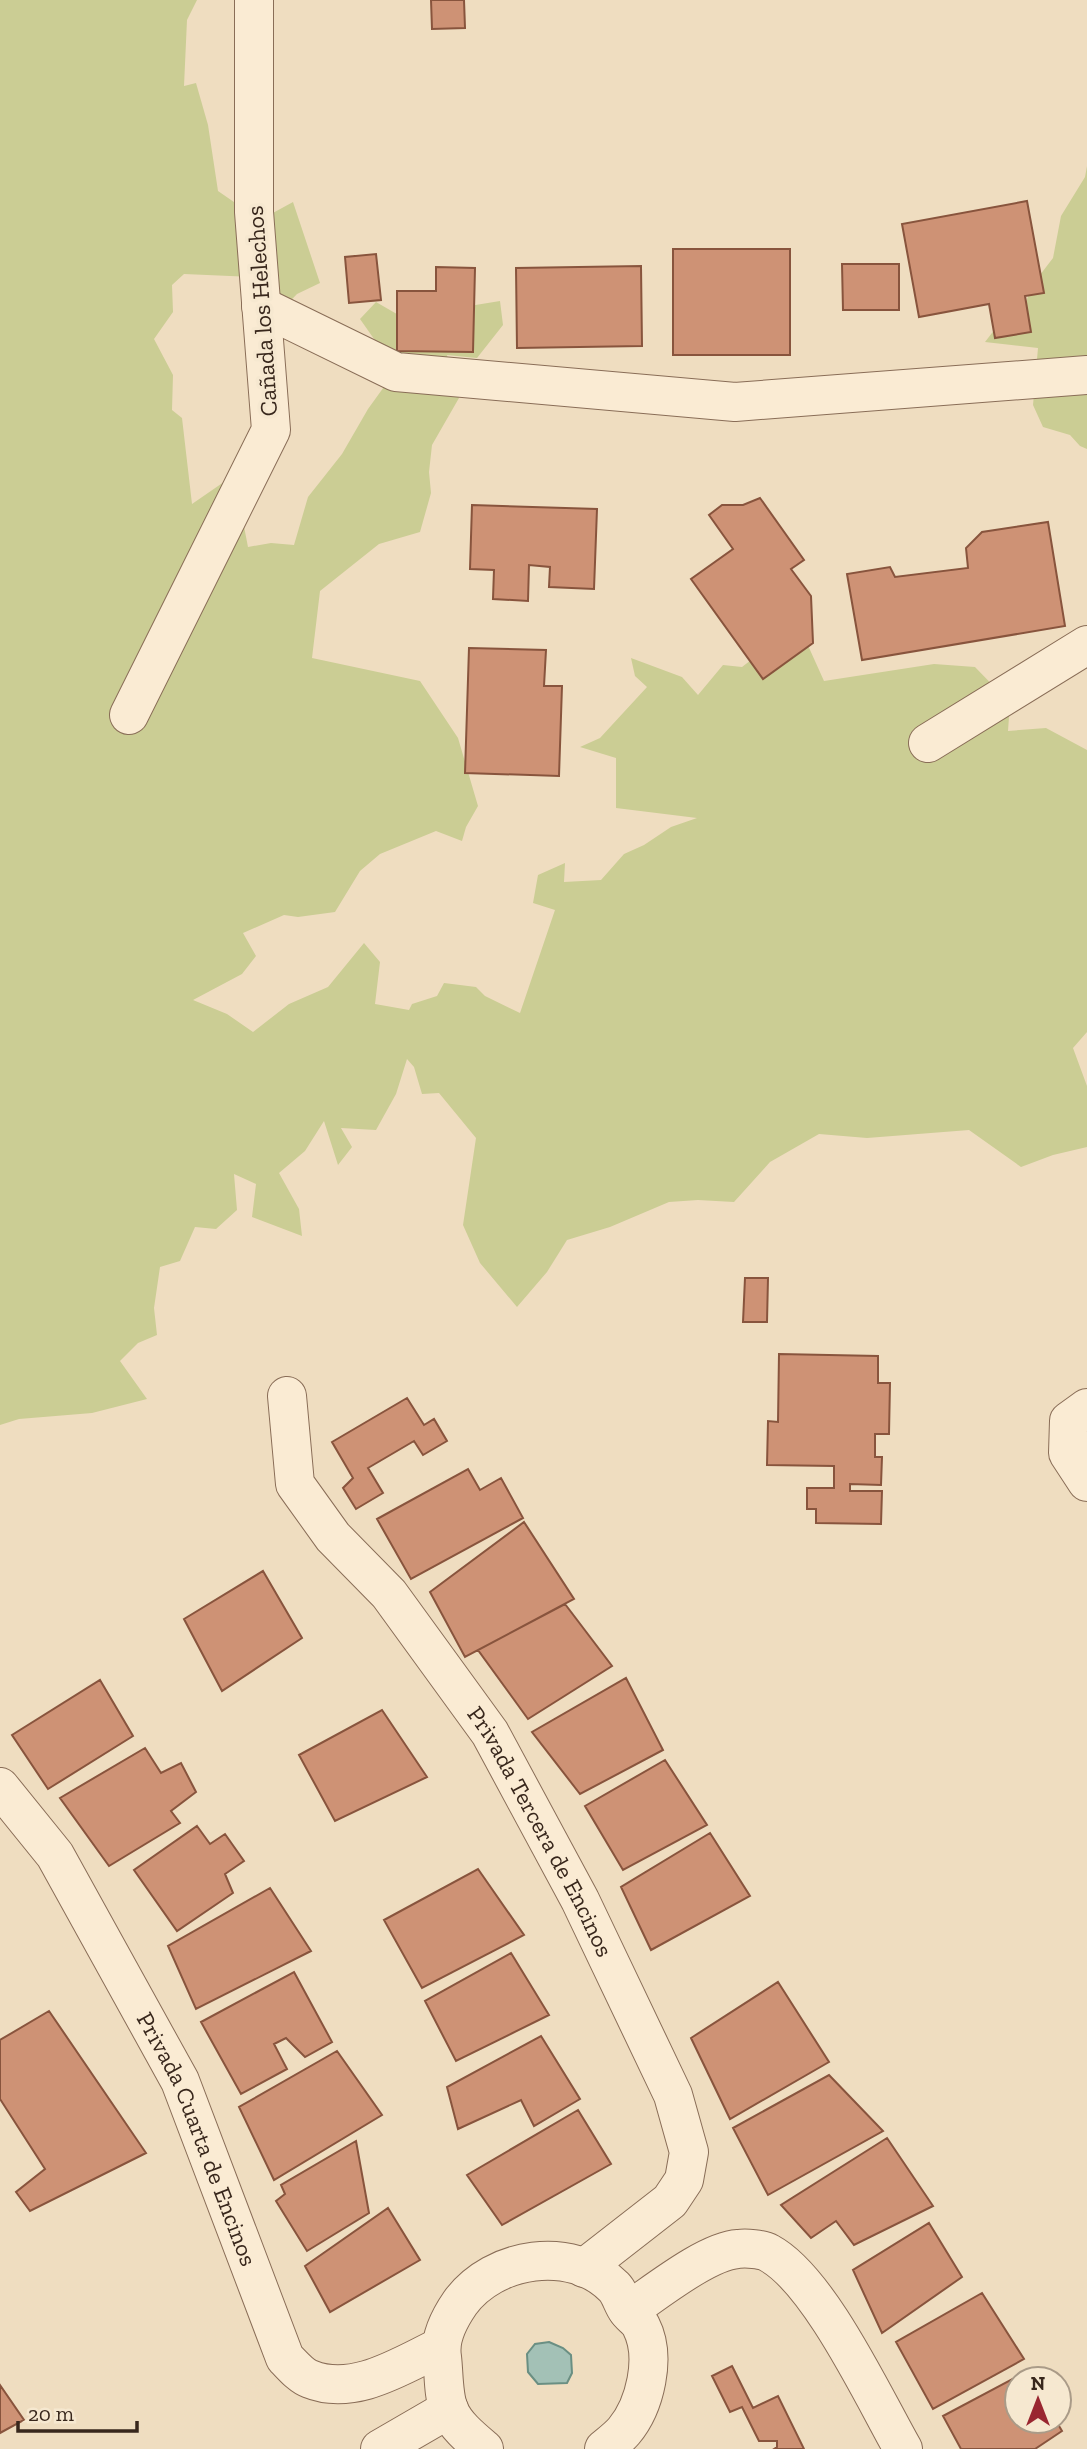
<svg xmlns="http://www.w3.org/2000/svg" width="1087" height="2449" viewBox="0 0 1087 2449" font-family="'Zilla Slab',serif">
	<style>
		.green { fill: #cbcd94 }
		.water { fill: #a3c1b6; stroke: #6a8f83; stroke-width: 2 }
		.building { fill: #ce9275; stroke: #88543d; stroke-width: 2 }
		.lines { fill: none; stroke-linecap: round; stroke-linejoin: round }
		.minor-casing { stroke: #896d57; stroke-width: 40 }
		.minor { stroke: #faebd3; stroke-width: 38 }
		.labels { text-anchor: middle; stroke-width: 7; stroke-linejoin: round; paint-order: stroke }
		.street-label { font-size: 24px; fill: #38271c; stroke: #f6e8d0 }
	</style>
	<rect width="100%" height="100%" fill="#efddc0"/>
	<!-- green -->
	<path class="green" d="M0,0H197L187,20L184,86L196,83L208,125L218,191L260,220L293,202L320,283L297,294L273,319L253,277L184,274L172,285L173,312L154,339L173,375L172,410L182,418L192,504L234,475L248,547L271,543L294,545L308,497L342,454L368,409L394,373L386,356L360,319L376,302L402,317L500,301L503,325L477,358L447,355L459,398L432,445L429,472L431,493L420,532L379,544L320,591L312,658L420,681L458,738L478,806L466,827L462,841L436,831L380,854L360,871L335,912L298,917L284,915L243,933L256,956L242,974L193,1000L227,1014L253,1032L289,1004L328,987L364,943L380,962L375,1004L409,1010L412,1004L437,996L444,983L476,987L485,996L520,1013L555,910L533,903L538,875L565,863L564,882L601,880L624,854L644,845L671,827L697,818L616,808V758L580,747L600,738L647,687L635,676L631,658L682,677L698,695L723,665L742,667L778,639L806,641L824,681L934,664L975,667L1010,703L1008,731L1046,728L1087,750V1032L1073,1048L1087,1086V1147L1053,1155L1021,1167L969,1130L867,1138L819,1134L770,1162L734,1202L698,1200L669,1202L610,1227L567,1240L547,1272L517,1307L480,1263L463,1225L476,1138L439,1093L422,1094L414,1067L407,1059L396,1094L376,1130L341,1128L352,1147L338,1165L324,1121L305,1151L279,1173L299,1209L302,1236L252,1217L256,1184L234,1174L237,1210L216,1229L195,1227L180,1261L160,1267L154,1308L157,1335L138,1343L120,1361L147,1399L92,1413L19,1419L0,1425Z
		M1087,166V449L1080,446L1070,435L1043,427L1033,405L1038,348L985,342L995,329L1019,319L1033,284L1053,258L1061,216L1085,177Z"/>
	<!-- water -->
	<path class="water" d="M549,2342L563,2348L571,2355L572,2373L567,2383L538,2384L528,2372L527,2354L535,2344Z"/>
	<!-- building -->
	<path class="building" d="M431,0H464L465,28L432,29Z
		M1027,201L1044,293L1025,296L1031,332L995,338L989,304L919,317L902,224Z
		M673,249H790V355H673Z
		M376,254L381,300L349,303L345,257Z
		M842,264H899V310H843Z
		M641,266L642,346L517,348L516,268Z
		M436,267L475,268L473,352L397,351V291H436Z
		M760,498L804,560L791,569L811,596L813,643L763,679L691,579L733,549L709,515L722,505H743Z
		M472,505L597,509L594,589L549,587L550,567L529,565L528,601L493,599L494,570L470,569Z
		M1048,522L1065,626L862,660L847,574L890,567L895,577L968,568L966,548L982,532Z
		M469,648L546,650L544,686H562L559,776L465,773Z
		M745,1278H768L767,1322H743Z
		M779,1354L878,1356V1383H890L889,1434H875V1457H882L881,1485L850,1484V1491H882L881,1524L816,1523V1509H807V1488H834V1466L767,1465L768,1421L778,1422Z
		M407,1398L424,1425L434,1419L447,1441L423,1455L414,1441L368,1468L383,1493L356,1509L343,1488L353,1478L332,1442Z
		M468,1469L480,1490L501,1478L523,1518L411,1579L377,1519Z
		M524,1522L574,1599L465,1657L430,1592Z
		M263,1571L302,1638L222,1691L184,1619Z
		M565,1604L612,1666L528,1719L478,1650Z
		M626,1678L663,1750L580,1794L532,1732Z
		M100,1680L133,1736L48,1789L12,1735Z
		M382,1710L427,1777L335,1821L299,1755Z
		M145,1748L161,1773L181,1763L196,1792L171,1811L180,1823L109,1866L60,1798Z
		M665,1760L707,1825L623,1870L585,1806Z
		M197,1826L210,1844L225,1834L244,1861L225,1874L233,1893L177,1931L134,1870Z
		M710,1833L750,1896L651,1950L621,1887Z
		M478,1869L524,1935L422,1988L384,1920Z
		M270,1888L311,1951L196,2009L168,1946Z
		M511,1953L549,2015L456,2061L425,2001Z
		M294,1972L332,2042L305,2057L286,2038L274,2044L287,2069L241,2094L201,2022Z
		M778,1982L829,2062L730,2119L691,2038Z
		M49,2011L146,2153L30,2211L16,2192L45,2169L0,2099V2040Z
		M541,2036L580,2099L534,2126L521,2100L458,2129L447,2087Z
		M337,2051L382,2115L274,2180L239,2107Z
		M829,2075L883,2131L768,2195L733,2128Z
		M578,2110L611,2164L502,2225L467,2175Z
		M887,2138L933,2206L854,2245L836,2221L811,2238L781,2205Z
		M356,2141L369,2213L307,2251L276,2201L285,2194L281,2185Z
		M388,2208L420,2260L330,2312L305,2266Z
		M929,2223L962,2277L882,2333L853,2270Z
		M982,2293L1024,2359L933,2409L896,2342Z
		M732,2366L753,2408L778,2396L804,2449H774L777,2447V2441H759L742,2407L730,2412L712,2376Z
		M1024,2373L1028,2379H1017V2421H1056L1062,2431L1035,2449H961L943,2416Z
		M0,2385L24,2420L0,2433Z"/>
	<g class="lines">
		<defs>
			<g id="minor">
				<path d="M261,306L396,372L735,402L1087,375"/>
				<path d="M129,715L271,430L254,212V0"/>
				<path d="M928,743L1087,645"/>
				<path id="s1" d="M287,1396L295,1484L333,1537L389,1594L490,1733L580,1900L673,2095L689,2152L684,2180L670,2201L584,2268"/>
				<path d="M1087,1408L1069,1421L1068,1453L1087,1482"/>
				<path id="s2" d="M0,1787L55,1855L180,2081L285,2358C292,2365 301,2376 310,2379C354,2397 402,2365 440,2347"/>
				<path d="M628,2311C655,2293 707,2251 738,2249C746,2248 762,2249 769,2253C819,2280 874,2398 903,2449"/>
				<path d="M380,2449L449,2409"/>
				<path d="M484,2449C471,2438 456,2426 449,2410C443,2395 444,2373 442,2357C439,2338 449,2319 460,2303C493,2257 572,2244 614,2287C620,2293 622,2303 627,2310C631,2316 638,2320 641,2326C657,2357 645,2406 624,2431C618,2438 611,2443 604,2449"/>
			</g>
		</defs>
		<!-- minor casing -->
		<use href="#minor" class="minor-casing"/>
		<!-- minor -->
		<use href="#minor" class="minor"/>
	</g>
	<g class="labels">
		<!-- street labels -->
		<g class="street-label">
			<text transform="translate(262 311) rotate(-94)" y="8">Cañada los Helechos</text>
			<text dy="8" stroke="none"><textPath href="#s1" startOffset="516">Privada Tercera de Encinos</textPath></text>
			<text dy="8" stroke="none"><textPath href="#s2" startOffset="406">Privada Cuarta de Encinos</textPath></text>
		</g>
	</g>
	<!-- north arrow -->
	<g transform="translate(1038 2400)"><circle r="33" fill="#f6e8d0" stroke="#aa9b88" stroke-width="2"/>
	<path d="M0-5L12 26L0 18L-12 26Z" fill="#992630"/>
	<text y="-10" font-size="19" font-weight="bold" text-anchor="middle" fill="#38271c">N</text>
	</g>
	<!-- scale -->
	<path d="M18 2421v10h119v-10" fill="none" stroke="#38271c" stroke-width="3.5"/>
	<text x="28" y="2421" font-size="21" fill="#38271c" stroke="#f6e8d0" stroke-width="5" paint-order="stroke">20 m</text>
</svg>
